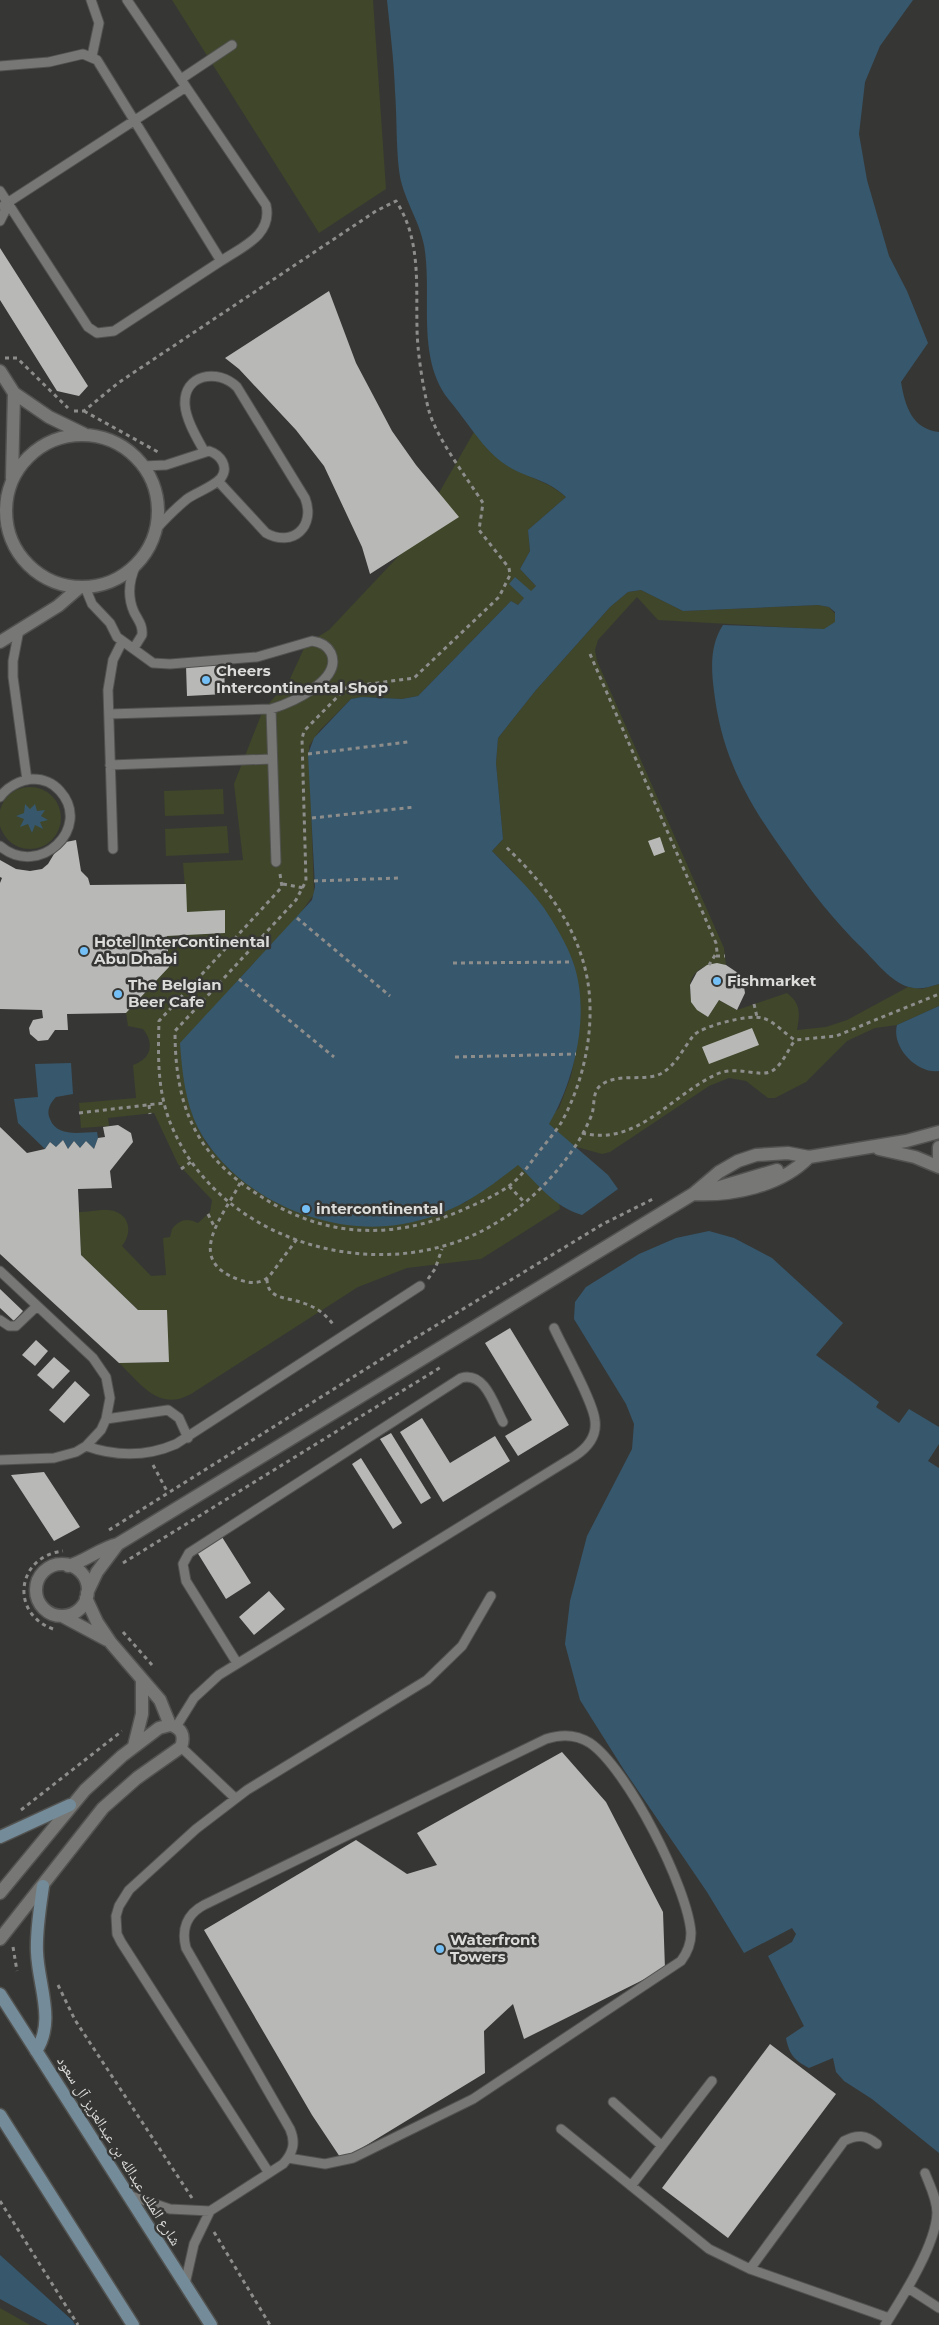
<svg xmlns="http://www.w3.org/2000/svg" width="939" height="2325" viewBox="0 0 939 2325" font-family="Montserrat,'Noto Naskh Arabic',sans-serif">
	<style>
		.green { fill: #3f462a }
		.water { fill: #37576d }
		.building { fill: #b8b9b6 }
		.lines { fill: none; stroke-linecap: round; stroke-linejoin: round }
		.service-casing { stroke: #525351; stroke-width: 11 }
		.minor-casing { stroke: #525351; stroke-width: 15 }
		.tertiary-casing { stroke: #525351; stroke-width: 15 }
		.secondary-casing { stroke: #525351; stroke-width: 15 }
		.path { stroke: #8d8e8c; stroke-width: 3; stroke-dasharray: 4 4; stroke-linecap: butt }
		.service { stroke: #777875; stroke-width: 9 }
		.minor { stroke: #777875; stroke-width: 12 }
		.tertiary { stroke: #777875; stroke-width: 12 }
		.secondary { stroke: #748b99; stroke-width: 12 }
		.poi-dot { fill: #74c0f6; stroke: #363734; stroke-width: 2 }
		.labels { text-anchor: middle; stroke-width: 5; stroke-linejoin: round; paint-order: stroke }
		.poi-label { font-size: 15px; font-weight: bold; fill: #dbdcda; stroke: #363734; text-anchor: start }
		.street-label { font-size: 15px; fill: #dbdcda; stroke: #363734 }
	</style>
	<rect width="100%" height="100%" fill="#363734"/>
	<!-- green -->
	<path class="green" d="M172,0H373L386,189L319,233Z
		M474,432C487,446 501,463 518,471C538,481 548,482 566,497L528,530L530,551L520,569L536,586L531,592L515,577L524,598L518,605L511,601L418,696L402,699L362,697L351,699L320,730L309,746L314,894L297,918L239,979L197,1126L207,1144L227,1167L255,1189L281,1205L413,1222L466,1202L559,1108L571,1076L576,1051L579,1013L573,962L514,873L492,851L503,839L496,763L498,738L536,690L610,607L628,592L641,590L683,611L818,605L829,607L836,615V622L825,629H817L658,620L637,597L598,640L595,650L597,661L724,948L726,965C689,958 676,996 708,1017L719,1000L737,1010L787,993C801,1004 800,1013 797,1030L826,1027L847,1020L908,987L922,989L939,984V1006L897,1025L875,1028L847,1041L806,1082L775,1098H768L746,1081L729,1078L709,1086L610,1152L602,1154L577,1147L558,1194L560,1209L481,1259L407,1268L358,1287L191,1394C159,1412 141,1384 119,1363L168,1362L138,1310L81,1255L79,1212C89,1212 105,1208 114,1211C132,1217 131,1235 122,1246L151,1276L166,1275L163,1238L170,1237L172,1229C180,1219 187,1218 198,1223L210,1212L212,1200L178,1164L154,1113L108,1118L109,1126L81,1128L79,1103L136,1098L133,1065C151,1059 155,1044 143,1029L128,1026L126,1013L169,967L167,936L225,933L224,910L187,914L183,863L243,860L234,784L263,710L289,681L306,644L329,630L409,545Z
		M-1 818a31 31 0 1 1 62 0a31 31 0 1 1-62 0Z
		M223,789L224,814L165,816L164,791Z
		M227,826L229,853L166,856L165,829Z
		M0,2308L30,2325H0Z"/>
	<!-- water -->
	<path class="water" d="M387,0H913L880,46L865,82L859,134L867,180L889,256L907,291L928,343L901,382C905,406 912,429 939,432V984C929,987 920,990 909,987C891,982 876,962 863,949C834,921 811,891 788,858C749,804 722,759 714,691C711,668 710,645 723,625L824,629L835,622V612L829,607L818,605L683,611L641,590L628,592L610,607L536,690L498,738L496,763L503,839L492,851C510,870 529,887 544,908C554,923 567,944 573,962C591,1012 575,1080 549,1124L608,1175L618,1189L582,1215C554,1207 538,1184 518,1165C483,1192 458,1211 413,1222C334,1241 236,1200 198,1128C185,1102 182,1071 180,1043L312,900L315,887L308,754L314,738L351,699L362,697L402,699L418,696L511,601L518,605L524,598L509,584L515,577L531,591L536,586L520,569L530,551L528,530L566,497C546,478 527,479 506,465C483,450 467,421 449,400C415,357 433,295 424,245C419,219 402,197 399,170C396,144 397,117 395,91C394,60 390,30 387,0Z
		M25,804L30,809L35,804L37,811L45,810L41,816L48,820L40,822L43,829L35,825L32,833L28,824L20,827L24,819L16,816L24,813Z
		M939,1006V1071C917,1074 891,1047 897,1025Z
		M71,1063L73,1094L56,1097C50,1103 46,1111 50,1119C57,1138 81,1132 97,1132L98,1138L94,1149L86,1141L80,1148L74,1141L68,1149L63,1140L56,1147L50,1142L45,1149L18,1123L14,1099L38,1097L35,1064Z
		M709,1231L734,1238L772,1258L843,1323L816,1355L879,1402L876,1407L899,1423L909,1409L939,1427V1444L928,1461L939,1468V2153L872,2099L844,2081L836,2072L833,2058L809,2068C794,2060 789,2054 786,2038L804,2026L768,1956L792,1942L796,1934L792,1928L744,1953L707,1892L624,1770L580,1700L565,1644L570,1601L587,1536L632,1449L634,1424L626,1404L574,1319L575,1302L586,1287L639,1254L676,1238Z
		M0,2255L73,2321L75,2325H48L0,2299Z"/>
	<!-- building -->
	<path class="building" d="M0,248L88,386L79,396L57,391L0,300Z
		M329,291L356,363L392,431L416,465L459,517L370,574L362,547L324,466L296,430L239,369L225,358Z
		M224,665L225,694L187,696L186,666Z
		M660,837L665,852L654,856L648,841Z
		M76,840L81,871L88,878L90,885L186,884L187,912L225,910V933L167,936L169,967L126,1013L67,1014L68,1030H55L48,1040L38,1041L30,1034L29,1028L33,1020L43,1018L42,1010L0,1009V883L2,878L0,877V860L16,869L30,871L42,869L48,864L57,849L66,842Z
		M717,963L726,965L738,973L743,981L745,993L737,1010L719,1000L708,1017L697,1010L691,1002L690,985L697,972L707,965Z
		M752,1028L759,1045L709,1064L702,1047Z
		M118,1125L131,1133L133,1142L110,1171L112,1188L78,1189L81,1255L138,1310H167L169,1362L119,1363L0,1254V1127L27,1153L45,1149L50,1142L56,1147L63,1140L68,1149L74,1141L80,1148L86,1141L94,1149L98,1138L105,1137L103,1127Z
		M0,1289L23,1311L14,1321L0,1308Z
		M510,1328L569,1425L518,1456L505,1436L532,1420L485,1343Z
		M36,1340L48,1351L35,1366L22,1355Z
		M54,1357L70,1371L53,1389L37,1375Z
		M75,1381L90,1395L64,1423L49,1410Z
		M422,1418L450,1463L495,1436L510,1461L443,1502L400,1432Z
		M391,1433L431,1498L421,1504L380,1439Z
		M361,1458L402,1523L393,1529L352,1464Z
		M44,1472L80,1527L54,1541L11,1475Z
		M222,1537L251,1583L226,1599L197,1552Z
		M269,1591L285,1609L254,1635L239,1617Z
		M562,1752L606,1802L663,1912L665,1969L524,2039L513,2004L484,2031L485,2073L342,2160L312,2115L204,1930L356,1840L407,1874L437,1865L417,1833Z
		M770,2044L836,2094L728,2238L662,2188Z"/>
	<g class="lines">
		<defs>
			<path id="service" d="M91,0L99,23L92,56
				M127,0L266,205C273,235 242,247 221,261
				M0,66L49,62L83,54L97,60L221,261L114,331L97,333L88,327L0,191
				M181,79L232,45
				M4,205L186,87
				M0,221L5,211L4,205
				M204,451C197,438 186,420 185,405C183,374 218,368 237,387L305,498C316,526 293,548 266,533L218,481
				M143,466L166,465L209,451C221,455 229,467 221,478C213,487 197,492 187,499C176,508 166,518 156,529
				M85,587L92,604L110,623L117,637L153,663L170,664L257,657L312,641C320,642 327,645 331,653C343,680 291,703 271,709L109,714
				M19,630L13,661V677L27,780
				M134,648L142,635C143,625 138,620 134,612C127,596 129,580 136,565
				M271,709L276,862
				M110,765L272,759
				M0,797C7,787 20,780 33,779C43,779 53,783 60,791C93,828 39,879 0,846
				M113,849L108,690L113,660L122,642
				M0,1271L93,1358L106,1377L110,1398L106,1419L101,1430L86,1446L76,1452L54,1458L0,1460
				M0,1320L9,1326H16L37,1306
				M106,1419L168,1410L179,1418L188,1438
				M86,1446C117,1457 146,1457 176,1444L420,1286
				M237,1663L186,1581L183,1564L189,1553L461,1378C485,1371 494,1405 503,1422
				M176,1727L194,1698L219,1675L575,1456C587,1448 597,1437 595,1421C594,1403 563,1348 554,1328
				M181,1747L235,1798
				M613,2102L662,2146
				M561,2129L709,2249L750,2269L889,2318
				M269,2173L121,1942L117,1934L116,1916L119,1906L129,1890L196,1829L247,1790L427,1680L462,1646L491,1596
				M631,2186L712,2081
				M128,2195L170,2209L210,2211
				M750,2269L844,2141C857,2134 866,2135 877,2144
				M185,2284L194,2244L210,2211L283,2164C293,2153 296,2143 290,2129L186,1948C181,1929 187,1914 204,1905L546,1739C561,1734 576,1734 590,1743C627,1768 688,1888 691,1933C691,1944 687,1953 681,1961L473,2099L353,2158L325,2164L288,2158
				M908,2288L939,2308
				M885,2325C902,2298 936,2245 937,2213C937,2199 930,2186 925,2173"/>
			<path id="minor" d="M0,371L14,393L49,417L84,434
				M6 511a76 76 0 1 1 152 0a76 76 0 1 1-152 0Z
				M12,478L14,393
				M0,642L58,606L80,587"/>
			<path id="tertiary" d="M939,1147V1158
				M879,1149L915,1157L939,1167
				M713,1189L777,1170
				M693,1194C733,1196 781,1186 809,1157
				M36 1590a26 26 0 1 1 52 0a26 26 0 1 1-52 0Z
				M68,1566C86,1561 100,1548 118,1544
				M87,1593L97,1572L118,1544L693,1194L719,1172L738,1161L756,1155L788,1153L809,1157L906,1141L939,1132
				M86,1598L97,1622L111,1643L160,1700L170,1725
				M62,1616L107,1640
				M134,1746L142,1714V1681
				M0,1893L85,1790L122,1756L159,1728L170,1725C182,1728 185,1736 181,1747L137,1778L103,1808L0,1939"/>
			<path id="secondary" d="M0,1837L70,1805
				M0,1994L211,2325
				M36,2051C56,2021 38,1985 37,1952C36,1930 40,1908 43,1886
				M0,2115L133,2325"/>
		</defs>
		<!-- service casing -->
		<use href="#service" class="service-casing"/>
		<!-- minor casing -->
		<use href="#minor" class="minor-casing"/>
		<!-- tertiary casing -->
		<use href="#tertiary" class="tertiary-casing"/>
		<!-- secondary casing -->
		<use href="#secondary" class="secondary-casing"/>
		<!-- path -->
		<path class="path" d="M5,358H17L68,408
			M74,411H84L118,383L376,211L396,201C421,239 416,284 417,327C417,350 423,389 429,411C437,439 467,478 483,503L479,530L509,568L510,575L499,597L414,678L347,687L304,731L302,739L306,881L296,900L175,1031C175,1105 195,1154 257,1194C321,1237 389,1241 460,1211C476,1204 495,1196 509,1186C521,1177 529,1165 537,1154C545,1144 554,1134 561,1123C584,1082 595,1029 588,983C579,927 544,883 505,846
			M84,411L158,452
			M590,654L716,943L717,952L709,965
			M308,754L408,742
			M312,818L415,807
			M280,874L282,887L159,1021C158,1058 157,1092 172,1127C223,1247 388,1290 496,1223C529,1204 558,1173 578,1142C583,1134 589,1122 592,1114C595,1104 592,1092 601,1085C617,1073 641,1081 658,1075C675,1068 683,1048 694,1035C703,1026 749,1014 762,1018C773,1020 785,1034 795,1040L836,1036L939,994
			M314,881L400,878
			M283,884L304,888
			M297,918L390,996
			M716,956H725
			M453,963L573,962
			M239,979L334,1057
			M754,1004L757,1017
			M455,1057L576,1054
			M149,1105L150,1114
			M79,1113L164,1103
			M582,1133C637,1147 671,1095 717,1074C737,1065 760,1078 772,1071C782,1065 788,1050 795,1040
			M181,1169L191,1162
			M240,1183C224,1216 182,1260 240,1280C252,1284 263,1284 271,1274L297,1239
			M509,1186L525,1203
			M208,1214L215,1228
			M267,1279C267,1300 288,1297 303,1303C316,1307 327,1315 334,1326
			M428,1279L435,1269L442,1249
			M153,1465L168,1493
			M109,1530L412,1340L603,1224L653,1199
			M123,1563L441,1367
			M53,1629C9,1613 17,1556 63,1551
			M123,1632L152,1665
			M21,1810L122,1731
			M13,1947L17,1971
			M58,1985L75,2020L192,2198
			M0,2201L78,2325
			M214,2232L270,2325"/>
		<!-- service -->
		<use href="#service" class="service"/>
		<!-- minor -->
		<use href="#minor" class="minor"/>
		<!-- tertiary -->
		<use href="#tertiary" class="tertiary"/>
		<!-- secondary -->
		<use href="#secondary" class="secondary"/>
	</g>
	<!-- markers -->
	<g class="poi-dot">
		<circle cx="206" cy="680" r="5"/>
		<circle cx="84" cy="951" r="5"/>
		<circle cx="717" cy="981" r="5"/>
		<circle cx="118" cy="994" r="5"/>
		<circle cx="306" cy="1209" r="5"/>
		<circle cx="440" cy="1949" r="5"/>
	</g>
	<g class="labels">
		<!-- poi labels -->
		<g class="poi-label">
			<text x="216" y="676">Cheers<tspan x="216" dy="17">Intercontinental Shop</tspan></text>
			<text x="94" y="947">Hotel InterContinental<tspan x="94" dy="17">Abu Dhabi</tspan></text>
			<text x="727" y="986">Fishmarket</text>
			<text x="128" y="990">The Belgian<tspan x="128" dy="17">Beer Cafe</tspan></text>
			<text x="316" y="1214">intercontinental</text>
			<text x="450" y="1945">Waterfront<tspan x="450" dy="17">Towers</tspan></text>
		</g>
		<!-- street labels -->
		<g class="street-label">
			<text transform="translate(119 2151) rotate(58)" y="5">شارع الملك عبدالله بن عبدالعزيز آل سعود</text>
		</g>
	</g>
</svg>
